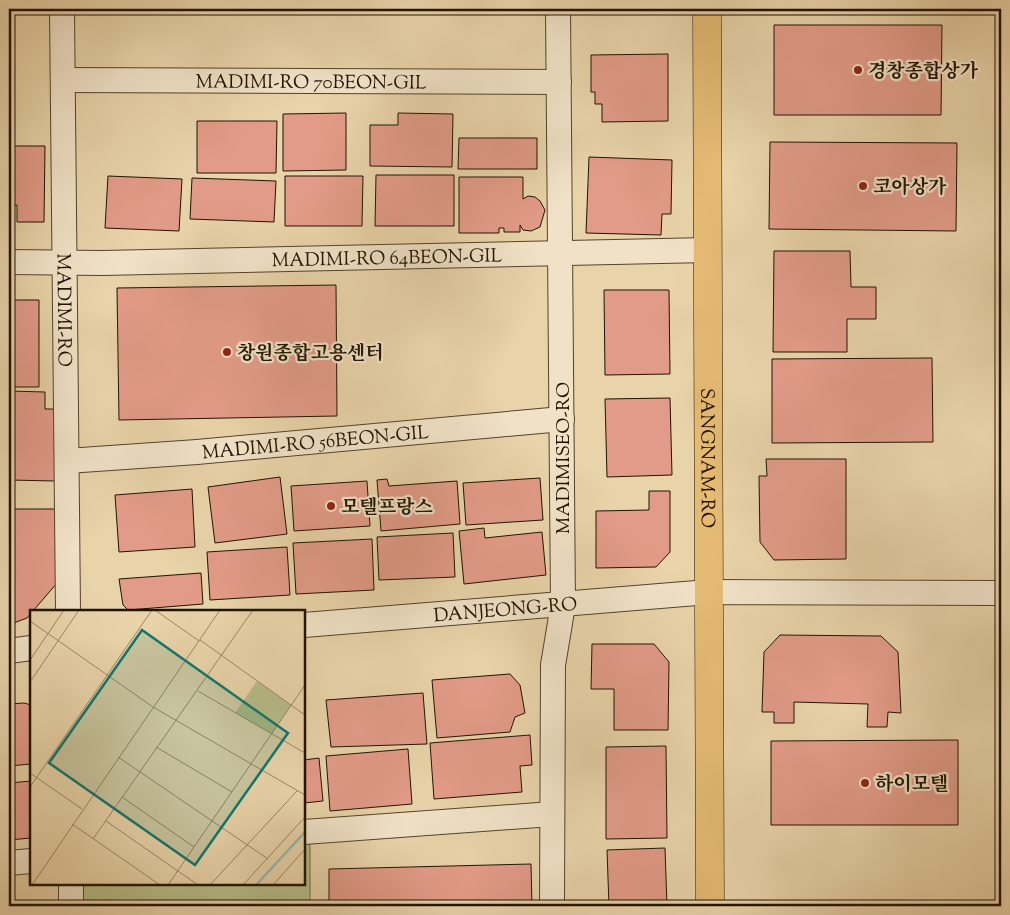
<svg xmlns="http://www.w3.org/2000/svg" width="1010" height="915" viewBox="0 0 1010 915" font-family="'Sorts Mill Goudy','Noto Serif KR',serif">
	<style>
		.green { fill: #b7bc87; stroke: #6c6844 }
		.building { fill: #e29b88; stroke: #211302 }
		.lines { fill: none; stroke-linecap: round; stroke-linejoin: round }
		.minor-casing { stroke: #53432c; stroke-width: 26 }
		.major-casing { stroke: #211302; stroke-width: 29 }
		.minor { stroke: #f1e2c7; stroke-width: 24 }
		.major { stroke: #e4ba74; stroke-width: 28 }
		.poi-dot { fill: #8f2418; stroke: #f1e2c7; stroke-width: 2 }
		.labels { text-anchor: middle; stroke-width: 4.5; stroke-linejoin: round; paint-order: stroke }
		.poi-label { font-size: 19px; font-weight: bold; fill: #211302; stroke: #f1e2c7; text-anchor: start }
		.street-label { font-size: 19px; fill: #211302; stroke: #f1e2c7 }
		.inset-river { fill: none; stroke: #98b7ae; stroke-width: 2.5 }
		.inset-road { fill: none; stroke: #998666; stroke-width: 1 }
		.view { fill: #0f766e; fill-opacity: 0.15; stroke: #0f766e; stroke-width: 2.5 }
		.inset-edge { fill: none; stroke: #211302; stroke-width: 2.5 }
	</style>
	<rect width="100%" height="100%" fill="#e9d3a9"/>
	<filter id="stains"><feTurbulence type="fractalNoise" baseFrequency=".004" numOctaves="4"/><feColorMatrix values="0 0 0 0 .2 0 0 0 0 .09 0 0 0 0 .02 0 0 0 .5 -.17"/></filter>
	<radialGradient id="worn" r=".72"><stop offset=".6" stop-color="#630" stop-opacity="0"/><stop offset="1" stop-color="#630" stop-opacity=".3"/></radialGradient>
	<!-- green -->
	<path class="green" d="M310,831V906H71V884H304V832Z"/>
	<!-- building -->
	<path class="building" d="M774,25H942L941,115H774Z
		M668,54V121L602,122V104H595V92H591V55Z
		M346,113V170L283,171V114Z
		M398,113L453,114L452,167L370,166V125H398Z
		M197,121H277L276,173H197Z
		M459,138H537V169H458Z
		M770,142L957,143L956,231L769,229Z
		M9,146H45L44,222H17V205H10L9,221Z
		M589,157L672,160L671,214H662L661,235L586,233Z
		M376,175H454V226H375Z
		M108,176L182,179L179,231L105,228Z
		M285,176H363L362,226H285Z
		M459,177H523V199L528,196L535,197L540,201L545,210L540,227L531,231L523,230L520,225V232H504V228H499V233H459Z
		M192,178L276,181L274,222L190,219Z
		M774,251H850L851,287H876V319H847V352H773Z
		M336,285L337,416L119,420L117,288Z
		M604,290H669L670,374L605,375Z
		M9,300H39V387H9Z
		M932,358L933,442L772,443V359Z
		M9,391L45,392V409H57L55,481L9,480Z
		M670,398L672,475L607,477L605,399Z
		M766,459H846V559L774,560L760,542L759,476H767Z
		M280,477L287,534L215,543L208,487Z
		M540,478L543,520L466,525L463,483Z
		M387,479L389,486L457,481L460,524L381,531L377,480Z
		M367,481L370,526L294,531L291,486Z
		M192,489L195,547L119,552L115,495Z
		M649,491H670V552L656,567L596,568V511L649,510Z
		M9,509H57V583L27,618L11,624H9Z
		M484,528L485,538L542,532L546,575L464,584L459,531Z
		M453,533L455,577L379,580L377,537Z
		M372,539L374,590L296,594L293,543Z
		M287,547L290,595L210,600L207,552Z
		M201,573L203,604L128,610L123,605L119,579Z
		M780,635L881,636L898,652L901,713L888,712L887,727H867L868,704L794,702V723H774V712H762L764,652Z
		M592,644H654L669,662L668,730H614V689H591Z
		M510,674L520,685L525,713L515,717L510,732L437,738L432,680Z
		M423,693L427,744L331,747L326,700Z
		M24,703L31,705V764L9,766V704Z
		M530,735L532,765L520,766L522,792L434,799L430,743Z
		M958,740V825H771V741Z
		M666,746L667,838L606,839V747Z
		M408,749L412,804L330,811L326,756Z
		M319,758L323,801L304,803V760Z
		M31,781V838L9,840V783Z
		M665,848L667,906H609L607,850Z
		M531,864L532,906H329V869Z
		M9,903H56V906H9Z"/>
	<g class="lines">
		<defs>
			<g id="minor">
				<path id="s1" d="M62,9L68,611"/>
				<path id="s2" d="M63,80L559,82"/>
				<path id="s3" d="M9,262L102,263L708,250"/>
				<path id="s4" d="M67,461L197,452L562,419"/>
				<path id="s5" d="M304,625L709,592L1001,593"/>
				<path d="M9,651L31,648"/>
				<path d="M304,832L552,814"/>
				<path d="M9,863L31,861"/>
				<path d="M71,884V906"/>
				<path d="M552,906L553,665L563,605L558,9"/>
			</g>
			<g id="major">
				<path id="s6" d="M707,9L710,906"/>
			</g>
		</defs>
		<!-- minor casing -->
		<use href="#minor" class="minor-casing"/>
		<!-- major casing -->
		<use href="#major" class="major-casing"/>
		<!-- minor -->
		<use href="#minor" class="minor"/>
		<!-- major -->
		<use href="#major" class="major"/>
	</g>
	<!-- markers -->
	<g class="poi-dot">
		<circle cx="858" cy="70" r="5"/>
		<circle cx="863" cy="186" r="5"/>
		<circle cx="227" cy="352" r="5"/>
		<circle cx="331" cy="506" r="5"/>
		<circle cx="865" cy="783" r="5"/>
	</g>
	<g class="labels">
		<!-- poi labels -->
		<g class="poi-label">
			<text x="868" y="77">경창종합상가</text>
			<text x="873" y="193">코아상가</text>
			<text x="237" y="359">창원종합고용센터</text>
			<text x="341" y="513">모텔프랑스</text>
			<text x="875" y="790">하이모텔</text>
		</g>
		<!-- street labels -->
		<g class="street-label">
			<text dy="7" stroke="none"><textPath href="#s2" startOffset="248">MADIMI-RO 70BEON-GIL</textPath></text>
			<text dy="7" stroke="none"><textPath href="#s3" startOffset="378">MADIMI-RO 64BEON-GIL</textPath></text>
			<text dy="7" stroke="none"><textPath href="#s1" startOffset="301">MADIMI-RO</textPath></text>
			<text dy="7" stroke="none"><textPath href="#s4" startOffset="249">MADIMI-RO 56BEON-GIL</textPath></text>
			<text transform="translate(562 458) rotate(-90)" y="7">MADIMISEO-RO</text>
			<text dy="7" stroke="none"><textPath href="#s6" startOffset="449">SANGNAM-RO</textPath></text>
			<text dy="7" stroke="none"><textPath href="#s5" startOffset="202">DANJEONG-RO</textPath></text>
		</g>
	</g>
	<!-- overview -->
	<g transform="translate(30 610)">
		<rect width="275" height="275" fill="#e9d3a9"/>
		<path d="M227,71L261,95L242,124L205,103Z" fill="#b7bc87"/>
		<path class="inset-river" d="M226,275L275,222"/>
		<path class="inset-road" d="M125,0L169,31M0,11L123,97L275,185M170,30L275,105M0,50L34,0M0,72L49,0M168,81L275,143M126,137L202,182M88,147L238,249M0,163L52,199M0,177L122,0M92,187L164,237M76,211L168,275M42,214L130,275M63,229L223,0M2,275L190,0M138,275L275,75M180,275L267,181M213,275L275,207M243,275L275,239"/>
		<path class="view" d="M112,20L258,123L165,255L19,153Z"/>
		<rect width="275" height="275" class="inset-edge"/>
	</g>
	<!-- margin -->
	<rect width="1010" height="915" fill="none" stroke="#e9d3a9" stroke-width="30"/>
	<rect x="10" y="10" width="990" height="895" fill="none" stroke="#211302" stroke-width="2.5"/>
	<rect x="15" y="15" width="980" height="885" fill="none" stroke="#211302"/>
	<rect width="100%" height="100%" filter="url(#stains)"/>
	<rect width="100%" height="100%" fill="url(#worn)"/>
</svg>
